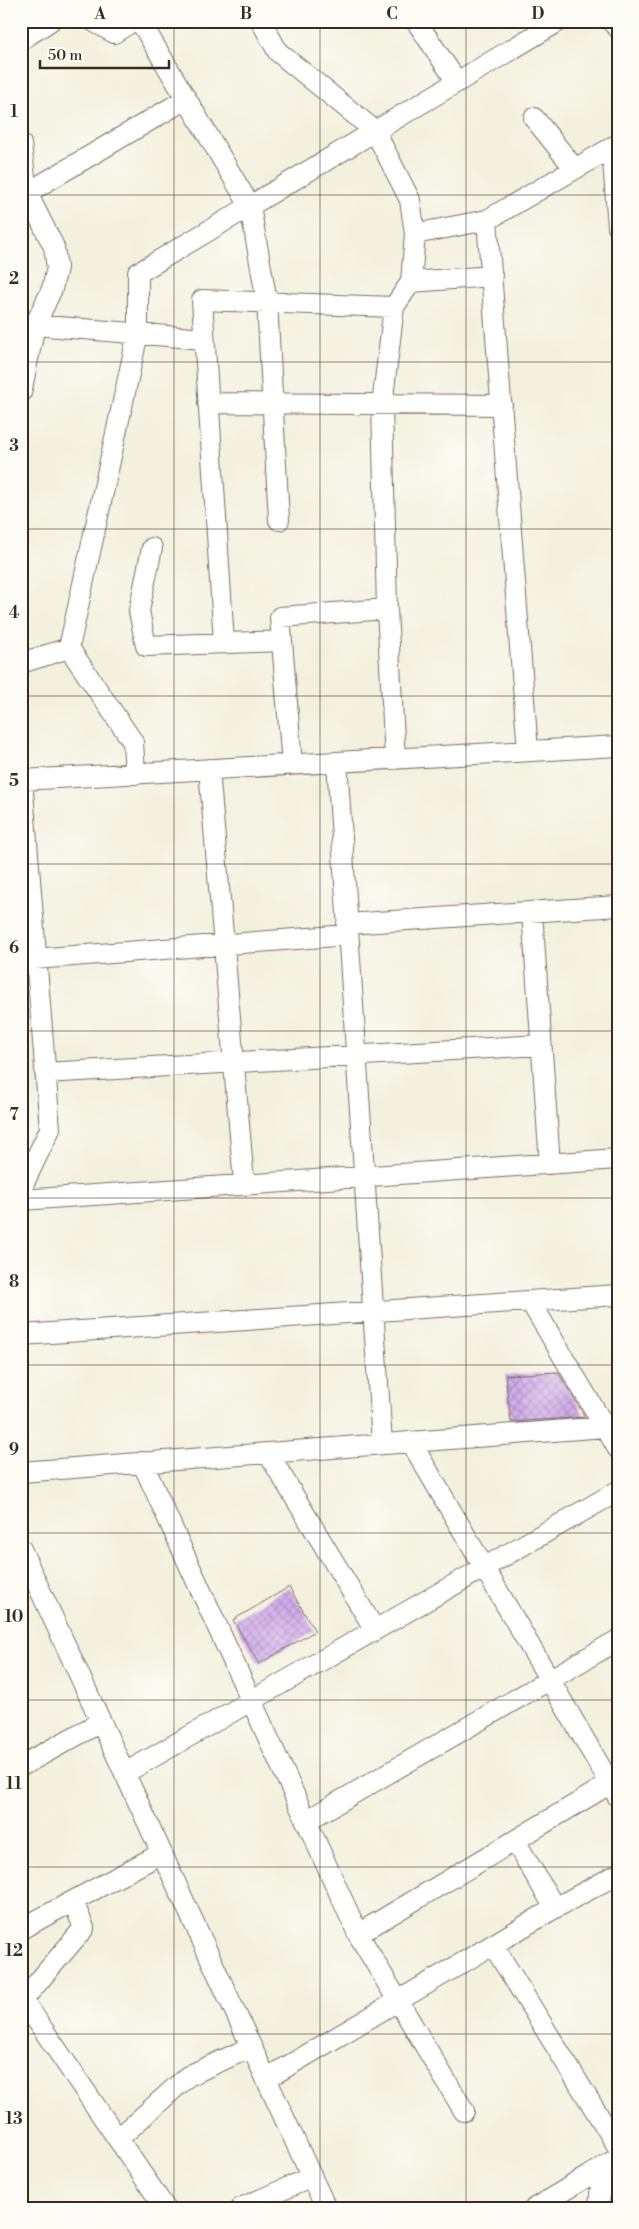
<svg xmlns="http://www.w3.org/2000/svg" width="639" height="2229" viewBox="0 0 639 2229" font-family="'Libre Bodoni',serif">
	<style>
		.building { fill: url(#building-cross-hatch) }
		.lines { fill: none; stroke-linecap: round; stroke-linejoin: round }
		.minor-casing { stroke: #7b6f61; stroke-width: 22 }
		.minor { stroke: #fff; stroke-width: 20 }
		.grid { fill: none; stroke: #3b2a1e; stroke-width: 1; stroke-opacity: 0.55 }
		.neatline { fill: none; stroke: #3b2a1e; stroke-width: 2 }
		.grid-label { font-size: 16px; text-anchor: middle; font-weight: bold; fill: #3b2a1e }
	</style>
	<defs>
		<pattern id="building-cross-hatch" width="8" height="8" patternUnits="userSpaceOnUse" patternTransform="scale(1.25)"><rect width="8" height="8" fill="#d3aeec"/><path d="M0 0l8 8M0 8l8-8" fill="none" stroke="#ac8ebf"/></pattern>
	</defs>
	<rect width="100%" height="100%" fill="#fdfcf7"/>
	<filter id="ink" filterUnits="userSpaceOnUse"><feTurbulence type="fractalNoise" baseFrequency=".02" numOctaves="2"/><feDisplacementMap in="SourceGraphic" scale="10" xChannelSelector="R" yChannelSelector="G"/><feConvolveMatrix kernelMatrix="1 2 1 2 8 2 1 2 1" color-interpolation-filters="sRGB"/></filter>
	<filter id="wash" filterUnits="userSpaceOnUse"><feTurbulence type="fractalNoise" baseFrequency=".0096" numOctaves="4" result="noise"/><feDisplacementMap in="SourceGraphic" scale="20" xChannelSelector="R" yChannelSelector="G"/><feGaussianBlur stdDeviation="1.12" result="paint"/><feColorMatrix in="noise" values="0 0 0 0 0 0 0 0 0 0 0 0 0 0 0 0 0 1.4 0 .05"/><feComposite in="paint" operator="in"/></filter>
	<g filter="url(#wash)">
		<rect width="100%" height="100%" fill="#f3f0dd"/>
		<g id="blocks">
			<!-- building -->
			<path class="building" d="M558,1372L585,1417L511,1422L505,1375Z
				M289,1587L315,1631L259,1664L233,1620Z"/>
		</g>
	</g>
	<g filter="url(#ink)">
		<use href="#blocks" fill-opacity="0" stroke="#7b6f61" stroke-width="1"/>
		<g class="lines">
			<defs>
				<path id="minor" d="M93,21L114,33L133,21
					M140,21L250,206L267,302L279,520
					M261,21L278,52L375,131L410,200L415,234L411,282L394,307L382,405L387,609L395,759
					M416,21L457,82
					M611,21L618,28
					M21,40L50,21
					M534,118L575,169
					M21,144L27,193L54,247L57,268L52,289L35,325L21,393
					M612,147L618,227
					M27,193L186,99
					M487,220L528,751
					M415,234L487,220L618,144
					M411,282L492,276
					M23,328L35,325L204,339
					M208,403L502,405
					M152,548L139,611L146,646L282,641
					M224,643L202,300L394,307
					M21,663L69,648
					M337,762L382,1444
					M292,764L280,617L387,609
					M209,769L244,1183
					M135,774L133,742L69,648L138,333V273L559,21
					M532,912L550,1164
					M347,924L618,906
					M21,960L348,935
					M45,1073L541,1045
					M21,1189L50,1129L22,780L618,746
					M21,1200L618,1159
					M530,1301L618,1449
					M21,1335L618,1295
					M411,1442L618,1797
					M268,1453L375,1630
					M142,1462L358,1934L464,2111
					M21,1472L605,1427
					M21,1549L326,2208
					M21,1766L101,1722
					M125,1773L618,1491
					M306,1821L618,1640
					M515,1841L555,1908
					M21,1929L162,1853
					M358,1934L618,1779
					M493,1945L618,2147
					M23,2000L165,2208
					M21,2002L84,1928L73,1901
					M266,2079L555,1908L618,1874
					M119,2138L188,2076L251,2047
					M241,2208L312,2177
					M535,2208L618,2158
					M599,2208L602,2168"/>
			</defs>
			<!-- minor casing -->
			<use href="#minor" class="minor-casing"/>
			<!-- minor -->
			<use href="#minor" class="minor"/>
		</g>
	</g>
	<!-- grid -->
	<path class="grid" d="M174,21V2208M320,21V2208M466,21V2208M21,195H618M21,362H618M21,529H618M21,696H618M21,864H618M21,1031H618M21,1198H618M21,1365H618M21,1533H618M21,1700H618M21,1867H618M21,2034H618"/>
	<!-- margin -->
	<rect width="639" height="2229" fill="none" stroke="#fdfcf7" stroke-width="55"/>
	<!-- scale -->
	<path d="M40 60v8h129v-8" fill="none" stroke="#3b2a1e" stroke-width="2.5"/>
	<text x="48" y="60" font-size="15" fill="#3b2a1e" stroke="#fdfcf7" stroke-width="4" paint-order="stroke">50 m</text>
	<rect x="28" y="28" width="584" height="2174" class="neatline"/>
	<g class="grid-label">
		<text x="100" y="19">A</text>
		<text x="246" y="19">B</text>
		<text x="392" y="19">C</text>
		<text x="538" y="19">D</text>
		<text x="14" y="117">1</text>
		<text x="14" y="284">2</text>
		<text x="14" y="451">3</text>
		<text x="14" y="618">4</text>
		<text x="14" y="786">5</text>
		<text x="14" y="953">6</text>
		<text x="14" y="1120">7</text>
		<text x="14" y="1287">8</text>
		<text x="14" y="1455">9</text>
		<text x="14" y="1622">10</text>
		<text x="14" y="1789">11</text>
		<text x="14" y="1956">12</text>
		<text x="14" y="2124">13</text>
	</g>
</svg>
